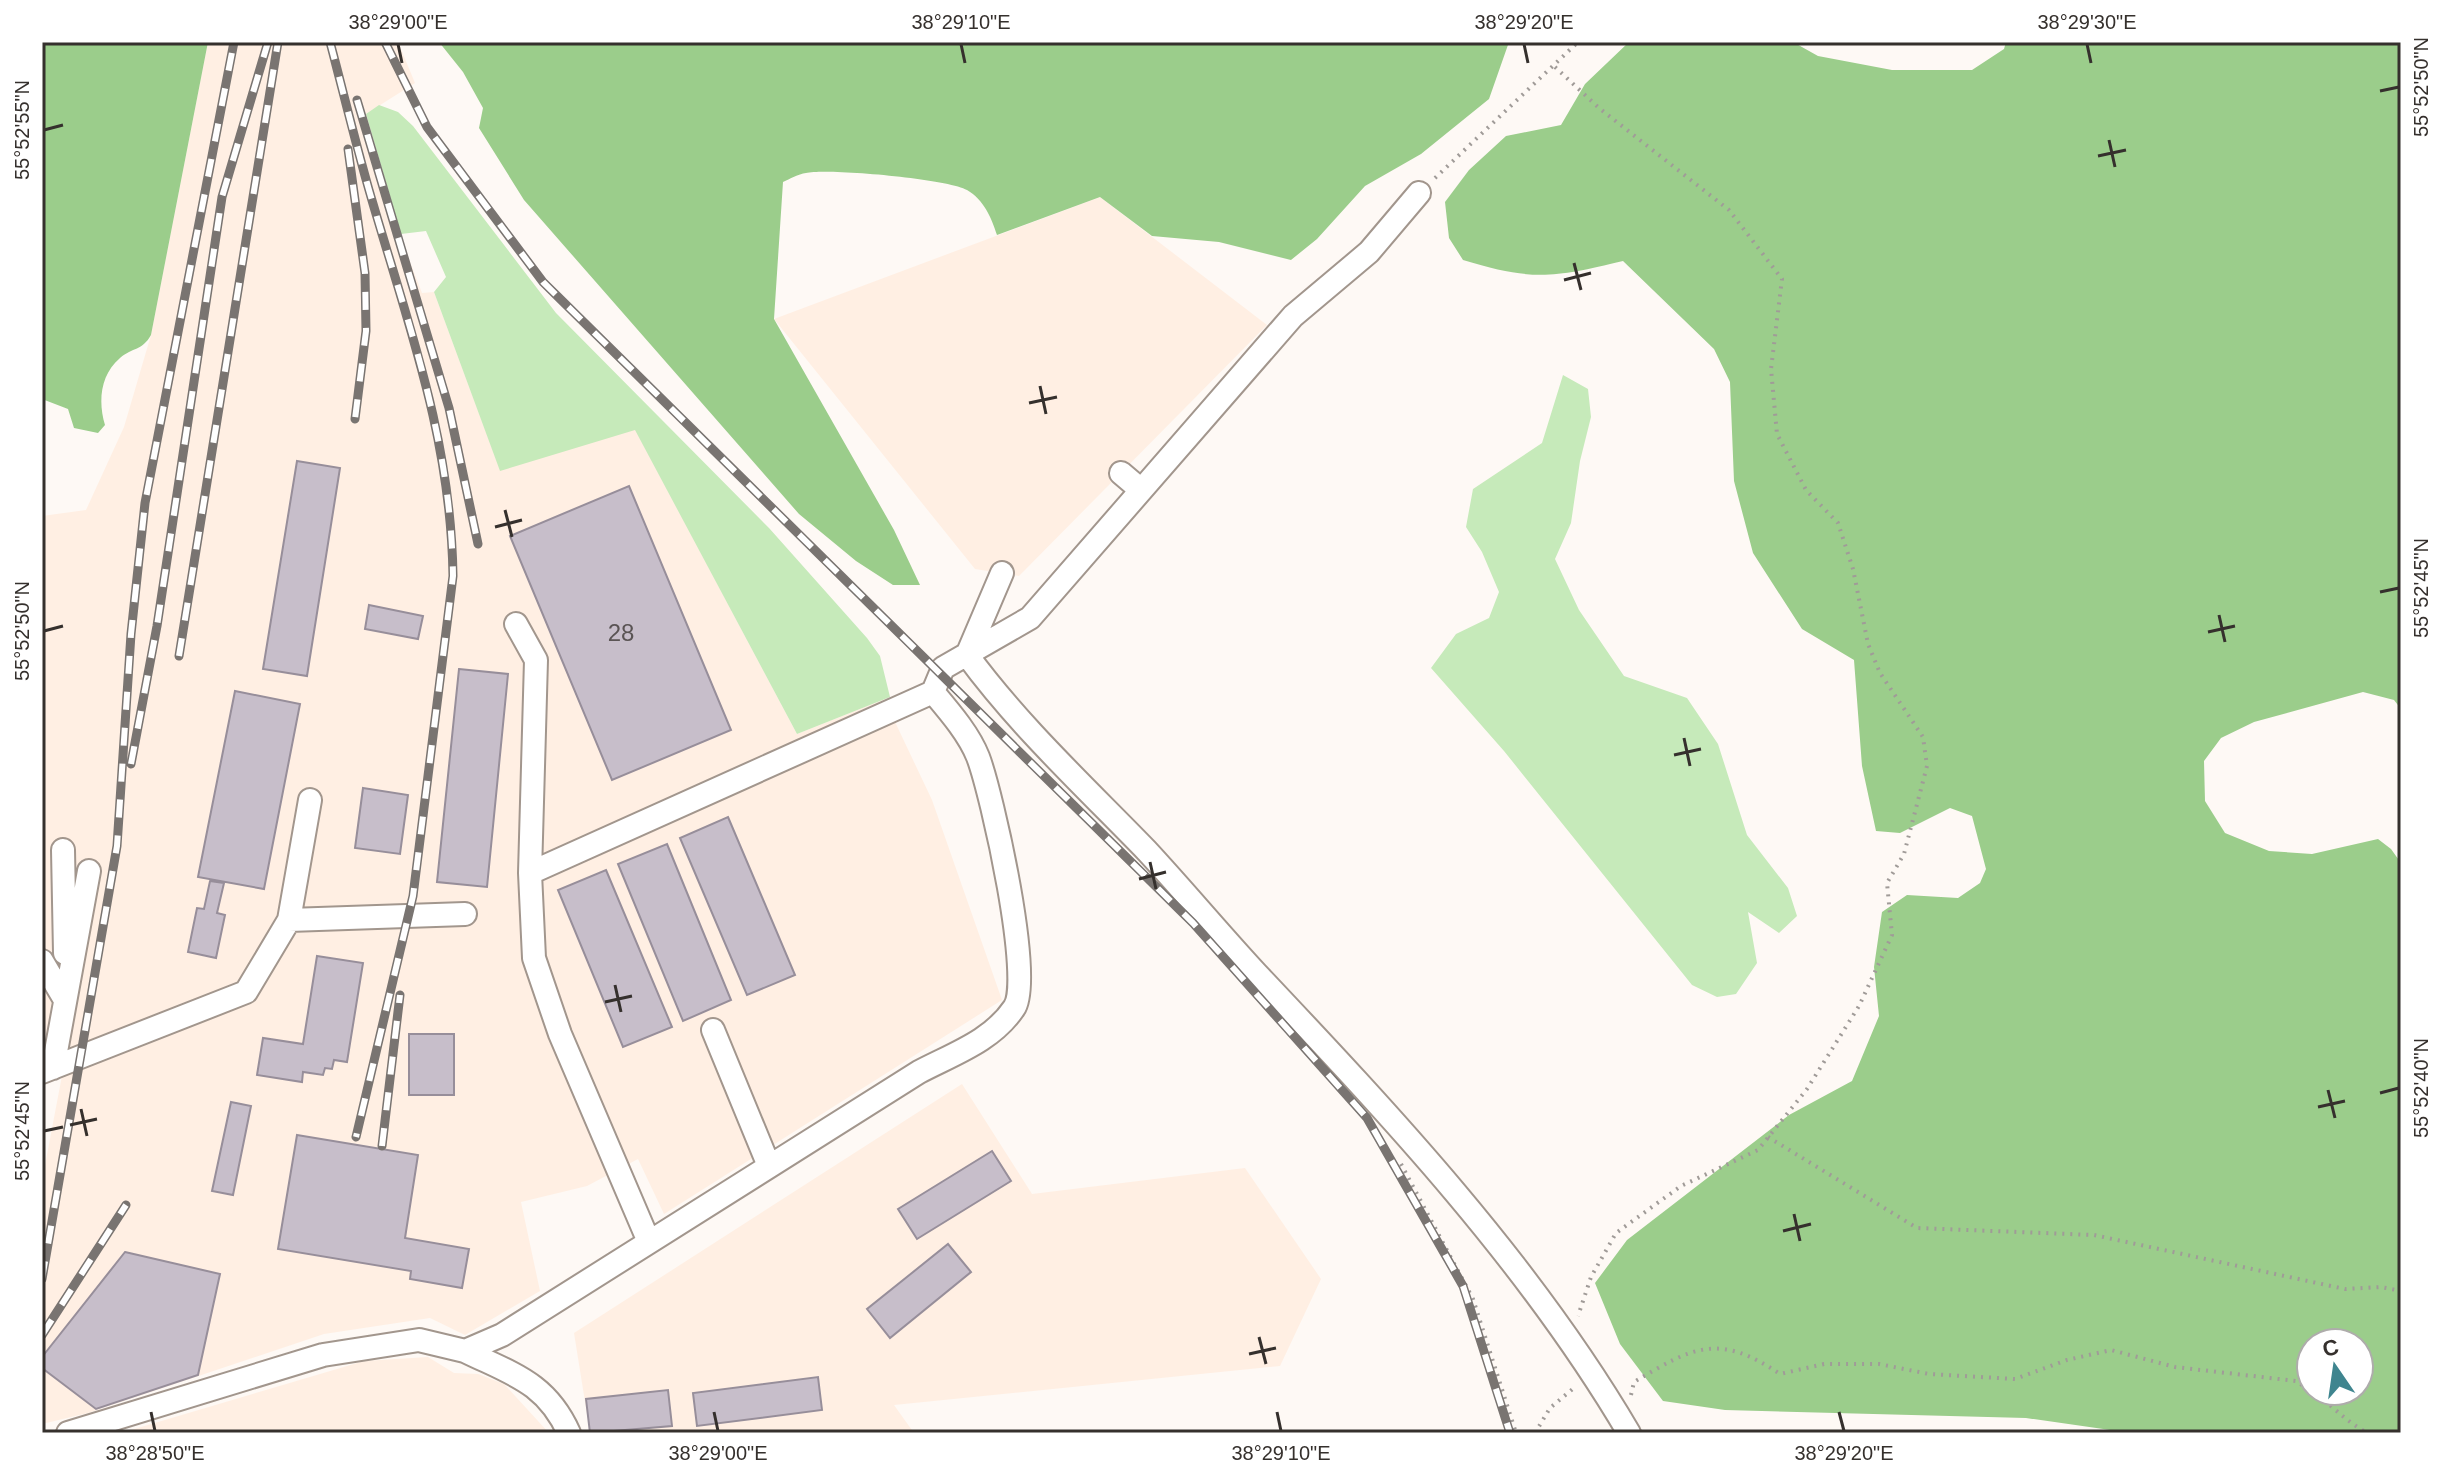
<svg xmlns="http://www.w3.org/2000/svg" width="2443" height="1475" viewBox="0 0 2443 1475" font-family="Arial,sans-serif">
	<style>
		.built { fill: #ffefe3 }
		.green { fill: #c6eaba }
		.forest { fill: #9bcd8b; fill-rule: evenodd }
		.building { fill: #c7beca; stroke: #978e9a; stroke-width: 2 }
		.lines { fill: none; stroke-linecap: round; stroke-linejoin: round }
		.minor-casing { stroke: #a2968d; stroke-width: 26 }
		.path { stroke: #a09b98; stroke-width: 4; stroke-dasharray: 2 6; stroke-linecap: butt }
		.minor { stroke: #fff; stroke-width: 22 }
		.rail-casing { stroke: #797471; stroke-width: 9 }
		.rail { stroke: #fff; stroke-width: 6; stroke-dasharray: 18; stroke-linecap: butt }
		.ticks { fill: none; stroke: #35302d; stroke-width: 3 }
		.labels { text-anchor: middle; stroke-width: 7; stroke-linejoin: round; paint-order: stroke }
		.number-label { font-size: 24px; fill: #5a5454 }
		.neatline { fill: none; stroke: #35302d; stroke-width: 3 }
		.ticks-label { font-size: 20px; text-anchor: middle; fill: #35302d }
	</style>
	<rect width="100%" height="100%" fill="#fef9f5"/>
	<!-- built -->
	<path class="built" d="M208,42H398L415,83L366,114L402,241L422,293L434,292L500,470L635,429L797,734L890,697L896,724L932,800L1002,1000L664,1214L638,1159L587,1186L521,1202L540,1291L465,1335L430,1318L324,1334L88,1413L42,1424V1181L68,1044L42,1053V516L86,510L124,427L151,335Z
		M1100,197L1267,325L1019,576L975,569L774,319Z
		M962,1084L1032,1194L1245,1168L1321,1279L1280,1366L894,1405L914,1433H590L574,1333Z
		M428,1357L454,1373L478,1374L504,1384L549,1433H121L364,1361Z"/>
	<!-- green -->
	<path class="green" d="M379,105L398,112L413,126L556,313L769,528L867,638L880,656L890,697L797,734L635,430L500,471L434,292L446,277L426,231L401,234L366,114Z
		M1563,375L1588,389L1591,417L1580,461L1571,523L1555,559L1579,610L1624,676L1687,698L1718,744L1747,835L1788,888L1797,916L1779,933L1748,912L1757,963L1736,994L1717,997L1692,985L1504,751L1431,668L1456,634L1489,618L1499,592L1482,552L1466,527L1473,489L1542,443Z"/>
	<!-- forest -->
	<path class="forest" d="M42,42H208L151,335C142,351 133,347 120,358C100,375 98,402 105,425L98,433L74,428L68,409L42,399Z
		M439,42H1509L1489,99L1421,154L1365,186L1317,239L1291,260L1219,242L1152,236L1100,197L997,235C991,217 984,200 967,190C948,179 828,168 806,173C798,174 790,179 783,182L774,319L894,530L920,585H893L856,561L799,514L524,200L479,128L483,108L463,72Z
		M1629,42H1793L1818,56L1892,70H1972L2004,49L2006,42H2401V709L2394,700L2363,692L2254,722L2221,738L2204,761L2205,801L2225,833L2269,851L2312,854L2378,839L2391,849L2401,863V1433H2131L2026,1418L1725,1410L1663,1401L1620,1344L1595,1283L1627,1240L1789,1115L1852,1081L1879,1016L1874,967L1882,912L1907,895L1958,898L1980,883L1986,869L1972,816L1950,808L1900,833L1876,831L1862,766L1854,660L1802,629L1753,553L1734,481L1730,382L1714,349L1623,261C1553,278 1532,281 1463,260L1449,238L1445,202L1469,170L1506,136L1561,125L1585,84ZM2311,1343H2359V1391H2311Z"/>
	<!-- building -->
	<path class="building" d="M297,461L340,468L307,676L263,669Z
		M629,486L731,730L612,780L510,536Z
		M369,605L423,616L418,639L365,629Z
		M459,669L508,674L487,887L437,882Z
		M235,691L300,704L264,889L198,877Z
		M363,788L408,795L400,854L355,848Z
		M728,817L795,975L747,995L680,838Z
		M667,844L731,1000L683,1021L618,864Z
		M606,870L672,1027L623,1047L558,890Z
		M210,881L224,883L217,913L225,915L216,958L188,952L197,908L204,909Z
		M317,956L363,963L347,1062L334,1060L332,1069L325,1068L323,1075L303,1072L302,1082L257,1075L263,1038L303,1044Z
		M409,1034H454V1095H409Z
		M231,1102L251,1106L233,1195L212,1191Z
		M297,1135L418,1155L405,1238L469,1249L462,1288L410,1279L411,1271L278,1249Z
		M992,1151L1011,1181L917,1239L898,1209Z
		M948,1244L971,1272L890,1338L867,1309Z
		M125,1252L220,1274L198,1375L96,1409L42,1368V1357Z
		M818,1377L822,1410L697,1426L693,1393Z
		M668,1390L672,1426L590,1433L586,1399Z"/>
	<g class="lines">
		<defs>
			<path id="minor" d="M1121,473L1141,490
				M1002,573L967,655C1020,727 1085,787 1147,851C1184,891 1219,933 1256,973C1391,1116 1529,1263 1629,1433
				M516,624L536,660L530,873L534,958L560,1034L649,1242
				M63,850L65,953
				M530,873L933,692
				M289,920L465,914
				M42,961L65,1000
				M713,1030L769,1166
				M53,1068L89,871
				M42,1072L246,992L289,920L310,800
				M465,1351C512,1374 546,1382 569,1433
				M68,1433L323,1355L419,1340L465,1351L502,1335L919,1072C953,1054 992,1041 1014,1008C1034,981 992,794 978,757C969,734 949,711 933,692L943,668L1030,618L1293,316L1369,252L1419,193"/>
		</defs>
		<!-- minor casing -->
		<use href="#minor" class="minor-casing"/>
		<!-- path -->
		<path class="path" d="M1555,67L1599,108L1729,210L1782,279L1771,369L1777,434L1806,490L1838,523L1853,569L1868,644L1880,673L1923,737L1927,766L1904,854L1887,883L1892,935L1859,1006L1807,1089L1758,1150L1681,1186L1616,1233L1591,1277L1578,1316
			M1435,178L1578,42
			M1768,1137L1917,1228L2094,1235L2345,1289L2381,1287L2401,1291
			M1401,1164L1473,1299L1516,1433
			M2311,1391C2333,1405 2344,1421 2368,1433
			M1631,1395L1634,1382C1694,1346 1719,1333 1780,1374L1824,1364H1879L1929,1374L2015,1379L2067,1360L2111,1350L2175,1367L2296,1381L2311,1391
			M1535,1433L1550,1408L1575,1387"/>
		<!-- minor -->
		<use href="#minor" class="minor"/>
		<defs>
			<path id="rail" d="M330,42C343,91 355,141 369,190C407,322 451,436 453,576L413,896L356,1137
				M385,42L427,127L543,282L1193,923L1367,1118L1463,1286L1510,1433
				M357,100L449,408L478,544
				M348,149L365,273L366,331L355,419
				M179,656L278,42
				M131,764L157,626L222,197L268,42
				M382,1146L400,995
				M42,1279L117,846L131,634L145,503L234,42
				M42,1335L126,1205"/>
		</defs>
		<!-- rail casing -->
		<use href="#rail" class="rail-casing"/>
		<!-- rail -->
		<use href="#rail" class="rail"/>
	</g>
	<!-- ticks -->
	<path class="ticks" d="M398,44L402,63M961,44L965,63M1524,44L1528,63M2087,44L2091,63M2380,91L2399,87M44,130L63,125M2109,140L2115,167M2098,156L2126,150M1574,263L1581,290M1564,280L1591,273M1040,386L1046,414M1029,403L1057,397M505,510L512,537M495,527L522,520M2380,592L2399,588M2219,615L2225,642M44,631L63,626M2208,632L2235,626M1684,738L1690,766M1674,755L1701,749M1150,862L1156,889M1139,879L1166,872M615,985L621,1012M605,1002L632,996M2328,1090L2335,1118M2380,1093L2399,1088M2318,1107L2345,1101M81,1109L87,1136M70,1125L97,1119M44,1131L63,1127M1794,1214L1800,1241M1783,1231L1811,1224M1259,1337L1266,1364M1249,1354L1276,1348M151,1412L155,1431M714,1412L718,1431M1277,1412L1281,1431M1839,1412L1844,1431"/>
	<g class="labels">
		<!-- number labels -->
		<g class="number-label">
			<text x="621" y="641">28</text>
		</g>
	</g>
	<!-- border -->
	<rect width="2443" height="1475" fill="none" stroke="#ffffff" stroke-width="88"/>
	<!-- north arrow -->
	<g transform="translate(2335 1367) rotate(347)"><circle r="38" fill="#ffffff" stroke="#aeacab" stroke-width="2"/>
	<path d="M0-6L14 30L0 20L-14 30Z" fill="#3f858f"/>
	<text y="-12" font-size="22" font-weight="bold" text-anchor="middle" fill="#35302d">С</text>
	</g>
	<rect x="44" y="44" width="2355" height="1387" class="neatline"/>
	<g class="ticks-label">
		<text x="398" y="29">38°29'00"E</text>
		<text x="961" y="29">38°29'10"E</text>
		<text x="1524" y="29">38°29'20"E</text>
		<text x="2087" y="29">38°29'30"E</text>
		<text transform="translate(2421 87) rotate(-90)" y="7">55°52'50"N</text>
		<text transform="translate(22 130) rotate(-90)" y="7">55°52'55"N</text>
		<text transform="translate(2421 588) rotate(-90)" y="7">55°52'45"N</text>
		<text transform="translate(22 631) rotate(-90)" y="7">55°52'50"N</text>
		<text transform="translate(2421 1088) rotate(-90)" y="7">55°52'40"N</text>
		<text transform="translate(22 1131) rotate(-90)" y="7">55°52'45"N</text>
		<text x="155" y="1460">38°28'50"E</text>
		<text x="718" y="1460">38°29'00"E</text>
		<text x="1281" y="1460">38°29'10"E</text>
		<text x="1844" y="1460">38°29'20"E</text>
	</g>
</svg>
